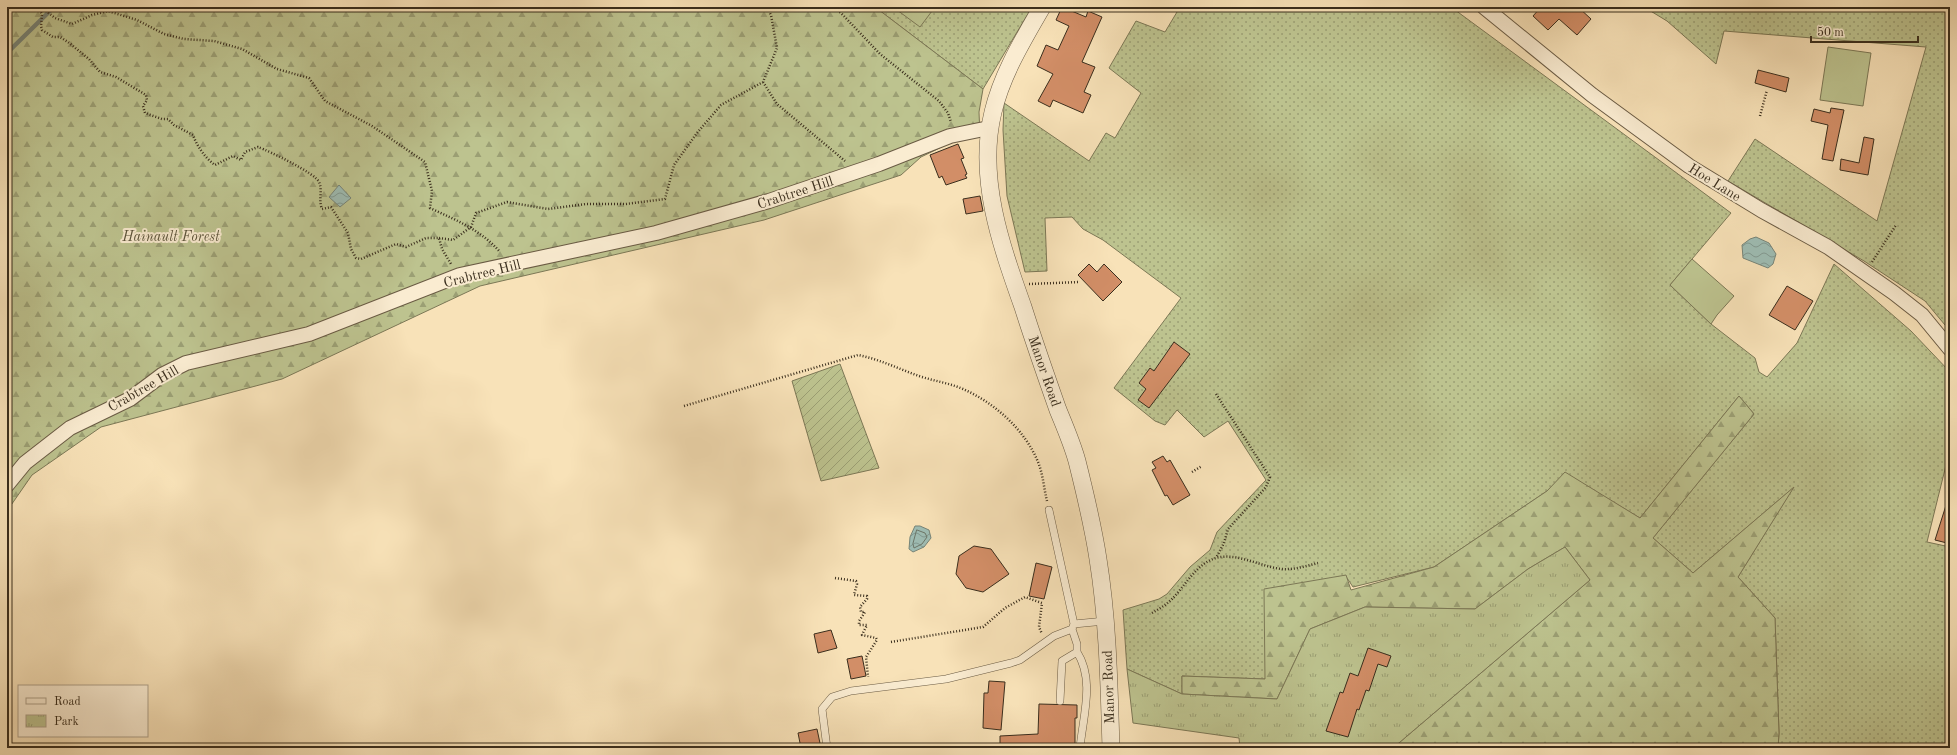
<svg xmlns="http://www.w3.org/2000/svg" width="1957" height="755" viewBox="0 0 1957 755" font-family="'Old Standard TT',serif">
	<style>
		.grass { fill: url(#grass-dots); stroke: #7c7856 }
		.forest { fill: url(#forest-firs); stroke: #7c7856 }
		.park { fill: url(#park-tufts); stroke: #7c7856 }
		.garden { fill: url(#garden-furrows); stroke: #7c7856 }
		.pitch { fill: #bdc38f; stroke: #7c7856 }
		.water { fill: url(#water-waves); stroke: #768478 }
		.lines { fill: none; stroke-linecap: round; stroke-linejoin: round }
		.shore { stroke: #6c7668; stroke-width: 1 }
		.stream { stroke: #768478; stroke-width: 4.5 }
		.building { fill: #d28e67; stroke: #3a2e1d }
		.service-casing { stroke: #6a5b44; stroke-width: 8 }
		.minor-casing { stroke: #6a5b44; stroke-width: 16 }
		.tertiary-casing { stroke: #6a5b44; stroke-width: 18 }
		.path { stroke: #3a2e1d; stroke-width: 2.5; stroke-dasharray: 1 2; stroke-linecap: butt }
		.service { stroke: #faecd1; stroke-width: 7 }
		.minor { stroke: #faecd1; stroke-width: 14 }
		.tertiary { stroke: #faecd1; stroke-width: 17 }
		.labels { text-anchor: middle; stroke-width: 4; stroke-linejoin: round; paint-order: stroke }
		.street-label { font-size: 14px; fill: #3a2e1d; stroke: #faecd1 }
		.park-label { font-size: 14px; font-style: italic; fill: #5b533a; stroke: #faecd1 }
	</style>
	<defs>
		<pattern id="grass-dots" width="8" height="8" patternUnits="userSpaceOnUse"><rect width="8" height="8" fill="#bdc38f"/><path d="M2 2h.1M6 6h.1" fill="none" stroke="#9b9f74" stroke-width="1.8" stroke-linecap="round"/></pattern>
		<pattern id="forest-firs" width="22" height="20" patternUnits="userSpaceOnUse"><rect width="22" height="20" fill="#bdc38f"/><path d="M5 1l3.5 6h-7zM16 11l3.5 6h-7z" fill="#9b9f74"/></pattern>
		<pattern id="park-tufts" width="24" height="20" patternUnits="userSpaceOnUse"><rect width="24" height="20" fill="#bdc38f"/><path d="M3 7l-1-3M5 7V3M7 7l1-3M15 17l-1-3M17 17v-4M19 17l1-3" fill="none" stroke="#9b9f74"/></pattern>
		<pattern id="garden-furrows" width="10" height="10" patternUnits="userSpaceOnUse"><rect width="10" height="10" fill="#bdc38f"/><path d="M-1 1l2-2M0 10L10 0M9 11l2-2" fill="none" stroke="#9b9f74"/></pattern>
		<pattern id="water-waves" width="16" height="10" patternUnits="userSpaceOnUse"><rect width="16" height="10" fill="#9ebdb4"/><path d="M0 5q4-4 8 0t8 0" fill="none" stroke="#829a92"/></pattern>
	</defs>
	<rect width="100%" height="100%" fill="#f8e2b8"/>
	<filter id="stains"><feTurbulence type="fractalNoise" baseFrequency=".005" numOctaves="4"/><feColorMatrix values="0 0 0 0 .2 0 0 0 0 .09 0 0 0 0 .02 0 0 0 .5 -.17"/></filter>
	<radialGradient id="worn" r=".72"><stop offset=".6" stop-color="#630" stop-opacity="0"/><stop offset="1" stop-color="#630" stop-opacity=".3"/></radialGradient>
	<!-- grass -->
	<path class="grass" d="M875,7H1032L983,89Z
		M1180,7H1451L1731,213L1670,285L1711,324L1755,358L1759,372L1767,377L1797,343L1834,264L1911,331L1950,372V449L1927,542L1950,547V748H1778L1779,733L1775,618L1738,577L1793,488L1693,573L1653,538L1754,414L1739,396L1640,518L1565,473L1547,491L1434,567L1353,587L1345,575L1265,679L1182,676V694L1127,669L1123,610L1159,599L1167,594L1190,567L1210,550L1217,532L1266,480L1228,421L1204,437L1177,410L1165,425L1155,421L1114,388L1181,298L1103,240L1083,229L1072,217L1045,218L1047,271L1025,272L1007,196L1003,130L1004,103L1089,161L1106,133L1115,138L1141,93L1109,68L1136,21L1165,32Z
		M1644,7H1950V331L1925,301L1864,261L1728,181L1755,139L1877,221L1926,47L1724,31L1716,64L1667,21Z"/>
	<!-- forest -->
	<path class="forest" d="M7,7H875L983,89L979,112L980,136L958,139L921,157L901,175L764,220L480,286L282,379L101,427L32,475L7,511Z
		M1739,396L1754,414L1653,538L1693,573L1794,487L1738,577L1775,618L1779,733L1778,748H1393L1590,580L1565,547L1528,569L1475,609L1365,607L1310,629L1277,699L1182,694V676L1265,679L1264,589L1346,575L1351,590L1434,567L1547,491L1565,472L1640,518Z"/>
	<!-- park -->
	<path class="park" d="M1565,547L1590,580L1393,748H1240L1239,738L1133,723L1127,669L1182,694L1277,699L1310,629L1365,607L1475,609L1528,569Z"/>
	<!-- garden -->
	<path class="garden" d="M840,364L879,468L821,481L792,381Z"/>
	<!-- pitch -->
	<path class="pitch" d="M893,7H935L920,27Z
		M1828,47L1871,53L1863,106L1820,100Z
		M1692,259L1734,296L1717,315L1711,324L1670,285Z"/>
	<!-- water -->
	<path class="water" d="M339,185L351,198L340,207L329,197Z
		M1756,237L1769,243L1776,254L1773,264L1768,268L1743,258L1742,245L1750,239Z
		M915,526H920L929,530L931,538L924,547L913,552L909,549L910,537Z"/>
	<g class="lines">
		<!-- shore -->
		<path class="shore" d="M917,530L925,533L927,537L922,544L914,548L913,544Z"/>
		<!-- stream -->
		<path class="stream" d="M7,53L54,7"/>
	</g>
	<!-- building -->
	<path class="building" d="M1062,7L1086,17L1088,11L1102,17L1082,62L1095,67L1084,92L1091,95L1083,113L1053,100L1050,107L1038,101L1053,74L1037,66L1046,45L1058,50L1069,26L1056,20Z
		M1541,7H1578L1591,19L1577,35L1559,19L1548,30L1533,16Z
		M1758,70L1789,78L1786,92L1755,83Z
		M1831,108L1844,110L1833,161L1822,159L1828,125L1811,121L1814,109L1830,113Z
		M1864,137L1874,139L1868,175L1840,170L1841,159L1859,163Z
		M958,144L964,158L961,159L967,174L965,175L967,178L946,185L942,176L939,178L930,155Z
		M980,196L983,211L966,214L963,199Z
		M1089,264L1097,272L1104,264L1122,282L1103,301L1078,275Z
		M1787,286L1813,301L1795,330L1769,315Z
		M1174,342L1190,354L1149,408L1138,400L1146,389L1139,383L1150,368L1154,371Z
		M1163,456L1167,462L1170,460L1190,495L1173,505L1167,495L1165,496L1152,470L1156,468L1152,462Z
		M1948,499H1950V534L1947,543L1935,540Z
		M974,546L991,549L1009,574L983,592L966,588L956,574L959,556Z
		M1036,563L1052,567L1044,599L1029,596Z
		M831,630L837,648L818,653L814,634Z
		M1368,648L1391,656L1387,667L1378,664L1369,691L1366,690L1359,710L1357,709L1348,737L1326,731L1340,692L1343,693L1350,673L1358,676Z
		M862,656L866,676L851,679L847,659Z
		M989,681L1005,682L1001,730L983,728L984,693H988Z
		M1039,704L1077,705V718H1075V747L1000,748V736L1038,734Z
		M817,729L821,748H801L798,733Z"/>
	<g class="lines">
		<defs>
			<path id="service" d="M1049,510L1074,624L1105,621
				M1072,629L1077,644V652
				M1060,701L1062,661L1077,652C1095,680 1083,716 1080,748
				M827,748L822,709L832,697L851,691L946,679L1011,663L1020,660L1054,636L1072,629L1074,624"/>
			<path id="minor" d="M1484,7L1592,95L1689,166L1761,210L1828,247L1894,293L1922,315L1950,349
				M7,485L25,463L70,428L130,399L162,375L186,363L309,334L460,275L656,233L769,201L879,164L950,136L989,128"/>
			<path id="tertiary" d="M1042,7C1023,40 1002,74 993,112C977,178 1001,245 1023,307C1034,342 1046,376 1058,410C1065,427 1072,443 1077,461C1085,493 1093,526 1098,559C1108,621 1109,685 1111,748"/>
		</defs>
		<!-- service casing -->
		<use href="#service" class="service-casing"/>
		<!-- minor casing -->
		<use href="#minor" class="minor-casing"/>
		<!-- tertiary casing -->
		<use href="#tertiary" class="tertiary-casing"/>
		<!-- path -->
		<path class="path" d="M38,7L42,14L41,26L42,30L53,37H60L68,42L89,59L100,72L116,77L146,95L147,100L143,106L145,113L162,119H168L174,125L193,135C197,146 205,158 215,165L233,156L241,160L245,152L258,147C269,151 315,173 319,182C323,191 318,199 322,209L331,207L348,233L351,249L356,258L361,259L396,244L406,247L426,238H439L442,249L451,264
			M41,7L55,18L72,24L92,15L108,11
			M111,7L108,11L137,20L164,34L184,39L214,41L242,49L277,69L309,78L325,101L372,126L425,162L432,191L430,208C456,220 481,230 500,252
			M832,7L841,13L880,54L939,101L948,113L951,122
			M763,82L777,104L845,161
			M1760,116L1767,90
			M439,238L453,240L471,227L476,213L507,202L548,209L586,204H626L665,199L674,165L697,133L721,105L763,82L777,48L771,15L767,7
			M1872,262L1896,225
			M1029,284L1080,282
			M1216,394L1270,477L1266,487L1228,529L1224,543L1216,558
			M684,406L858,355C879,359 899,369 919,376C934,381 949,383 963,389C995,403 1025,430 1038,462C1043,474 1044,489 1047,501
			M1192,472L1202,466
			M835,578L856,581L857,584L854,595L867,596V599L860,607L861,612H865L859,621V625H867L862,635L876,638L877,640L866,657L868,677
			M1152,613C1159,609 1166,605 1172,599C1185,586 1197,563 1216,558C1237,552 1261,567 1282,569C1294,570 1306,566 1318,563
			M891,642L983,627L1005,608L1025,597L1042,603L1039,627L1042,634"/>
		<!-- service -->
		<use href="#service" class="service"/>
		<!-- minor -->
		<use href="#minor" class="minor"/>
		<!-- tertiary -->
		<use href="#tertiary" class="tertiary"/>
	</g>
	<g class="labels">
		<!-- street labels -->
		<g class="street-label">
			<text transform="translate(1715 182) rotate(32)" y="5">Hoe Lane</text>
			<text transform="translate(795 192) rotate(-18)" y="5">Crabtree Hill</text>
			<text transform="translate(482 273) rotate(-14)" y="5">Crabtree Hill</text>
			<text transform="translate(1045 371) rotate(71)" y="5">Manor Road</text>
			<text transform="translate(143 388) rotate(-30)" y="5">Crabtree Hill</text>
			<text transform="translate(1108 687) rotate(-92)" y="5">Manor Road</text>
		</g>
		<!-- park labels -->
		<g class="park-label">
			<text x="171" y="241">Hainault Forest</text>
		</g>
	</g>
	<!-- margin -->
	<rect width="1957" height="755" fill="none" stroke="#f8e2b8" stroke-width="24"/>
	<rect x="8" y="8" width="1941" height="739" fill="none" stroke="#3a2e1d" stroke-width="2"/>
	<rect x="12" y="12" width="1933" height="731" fill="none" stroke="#3a2e1d"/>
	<!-- legend -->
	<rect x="18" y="685" width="130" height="52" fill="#faecd1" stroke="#ada089"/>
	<rect x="26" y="698" width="20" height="6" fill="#faecd1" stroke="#ada089"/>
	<text x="54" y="705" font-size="12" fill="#3a2e1d">Road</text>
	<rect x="26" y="715" width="20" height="12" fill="url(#park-tufts)" stroke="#ada089"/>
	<text x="54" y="725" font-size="12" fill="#3a2e1d">Park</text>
	<!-- scale -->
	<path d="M1811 36v6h107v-6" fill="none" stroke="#3a2e1d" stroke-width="2"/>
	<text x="1817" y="36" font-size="12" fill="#3a2e1d" stroke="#faecd1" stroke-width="3" paint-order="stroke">50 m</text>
	<rect width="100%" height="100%" filter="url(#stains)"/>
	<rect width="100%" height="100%" fill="url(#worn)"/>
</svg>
